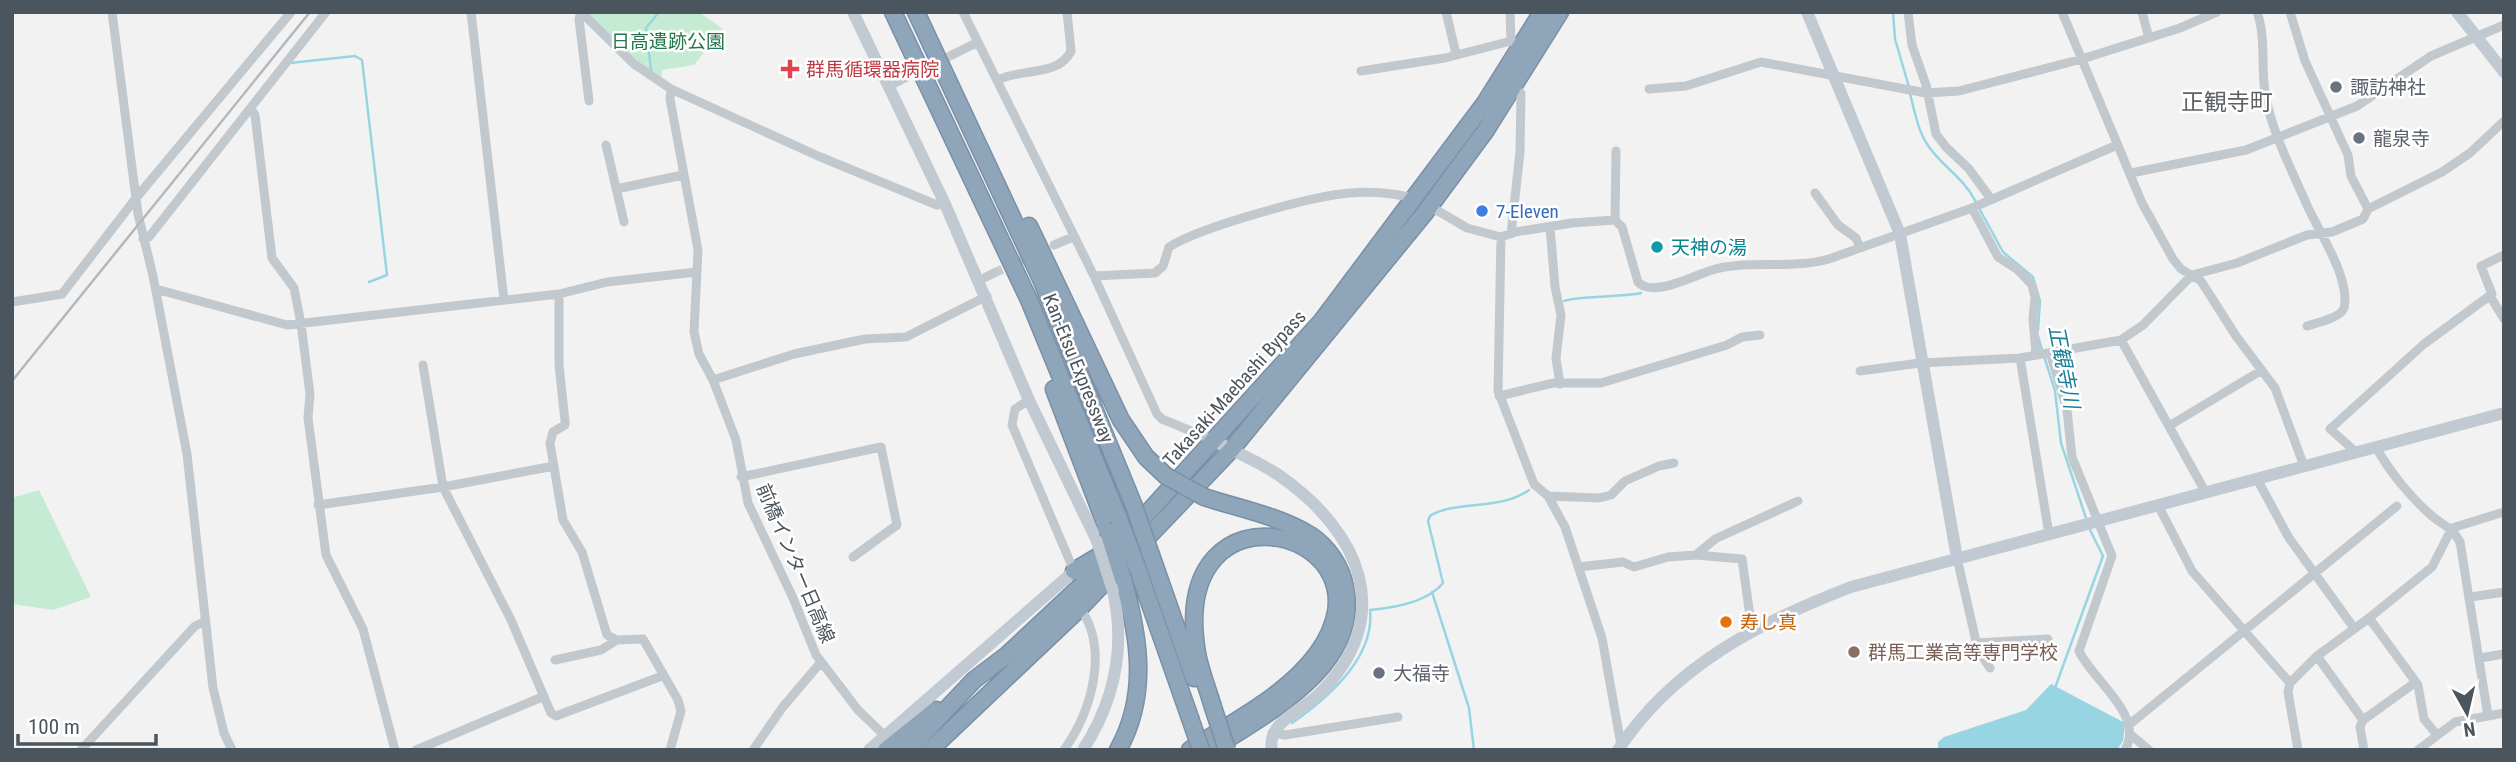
<svg xmlns="http://www.w3.org/2000/svg" width="2516" height="762" viewBox="0 0 2516 762" font-family="'Roboto Condensed','Noto Sans JP',sans-serif">
	<style>
		.green { fill: #c6ebd4 }
		.water { fill: #98d5e3 }
		.lines { fill: none; stroke-linecap: round; stroke-linejoin: round }
		.stream { stroke: #98d5e3; stroke-width: 2.5 }
		.street-tunnel { stroke: #c9cbcd; stroke-width: 9; stroke-dasharray: 9 4.5; stroke-linecap: butt }
		.highway-casing { stroke: #7a90a6; stroke-width: 19 }
		.street { stroke: #c1c9ce; stroke-width: 9 }
		.secondary { stroke: #c1cad2; stroke-width: 12 }
		.highway { stroke: #8fa5ba; stroke-width: 16 }
		.rail { stroke: #b4b7bb; stroke-width: 2.5 }
		.highway-bridge-casing { stroke: #7a90a6; stroke-width: 19; stroke-linecap: butt }
		.secondary-bridge { stroke: #c1cad2; stroke-width: 12 }
		.highway-bridge { stroke: #8fa5ba; stroke-width: 16 }
		.health-dot { fill: #e0444e; stroke: #fff; stroke-width: 2.5 }
		.worship-dot { fill: #6b7280; stroke: #fff; stroke-width: 2.5 }
		.shop-dot { fill: #3f7fe0; stroke: #fff; stroke-width: 2.5 }
		.culture-dot { fill: #0f9aa8; stroke: #fff; stroke-width: 2.5 }
		.food-dot { fill: #e8710a; stroke: #fff; stroke-width: 2.5 }
		.education-dot { fill: #8d6e63; stroke: #fff; stroke-width: 2.5 }
		.labels { text-anchor: middle; stroke-width: 5; stroke-linejoin: round; paint-order: stroke }
		.park-label { font-size: 19px; fill: #22784c; stroke: #fff }
		.health-label { font-size: 19px; fill: #be3a42; stroke: #fff; text-anchor: start }
		.worship-label { font-size: 19px; fill: #5b616d; stroke: #fff; text-anchor: start }
		.shop-label { font-size: 19px; fill: #366cbe; stroke: #fff; text-anchor: start }
		.culture-label { font-size: 19px; fill: #0d838f; stroke: #fff; text-anchor: start }
		.street-label { font-size: 19px; fill: #4b555d; stroke: #fff }
		.food-label { font-size: 19px; fill: #c56008; stroke: #fff; text-anchor: start }
		.education-label { font-size: 19px; fill: #785e54; stroke: #fff; text-anchor: start }
		.water-label { font-size: 21px; font-style: italic; fill: #1c7f97; stroke: #fff }
		.quarter-label { font-size: 23px; fill: #5e6265; stroke: #fff }
	</style>
	<rect width="100%" height="100%" fill="#f3f2f2"/>
	<!-- green -->
	<path class="green" d="M587,12H655V17L662,12H699L723,29L694,65L662,70V77L647,70Z
		M39,490L91,597L53,610L12,604V498Z"/>
	<!-- water -->
	<path class="water" d="M2051,684L2125,723L2123,741L2117,750H1938V742L1944,737L2026,710Z"/>
	<g class="lines">
		<!-- stream -->
		<path class="stream" d="M1893,12L1895,39L1909,87
			M290,63L355,56L362,60L387,275L369,282
			M651,70L646,28L659,12
			M1910,94C1915,112 1918,132 1929,147C1944,168 1963,177 1976,202
			M1979,208L2003,252L2033,277L2040,301L2038,330
			M1564,301C1573,296 1625,297 1641,293
			M2038,336L2042,350
			M2044,356L2055,391L2061,443L2086,518
			M1432,592L1469,708L1474,750
			M2055,688L2103,556L2089,528
			M1292,723C1328,698 1375,658 1370,610C1392,608 1428,602 1443,583L1428,521L1430,516C1454,500 1501,511 1529,490"/>
		<!-- street-tunnel -->
		<path class="street-tunnel" d="M899,81L954,54
			M994,273L1034,255"/>
		<defs>
			<path id="highway" d="M893,12L1029,300L1119,519
				M916,12L1041,279L1134,506
				M1029,226L1121,420L1146,457L1166,476
				M1054,389L1108,531
				M1204,497C1238,508 1279,516 1310,535C1328,547 1341,566 1345,587C1361,667 1265,714 1210,750
				M1151,555L1194,678
				M1137,567L1190,718
				M1074,571L1104,553
				M886,750L936,710
				M908,750L974,680L1007,655L1084,583L1321,322L1485,103L1542,12
				M930,750L1080,608L1231,450L1424,214L1486,130L1560,12
				M1118,750C1149,695 1139,636 1123,579
				M1190,750C1232,722 1286,696 1317,654C1406,532 1166,467 1197,653C1200,670 1207,687 1212,704"/>
		</defs>
		<!-- highway casing -->
		<use href="#highway" class="highway-casing"/>
		<!-- street -->
		<path class="street" d="M112,12L138,214L153,276L187,454L213,688L224,733L232,750
			M471,12L504,300
			M581,12L634,64L671,89L818,156L937,205L945,204
			M581,12L579,19L589,101
			M963,12L1094,276L1157,414L1162,419L1215,441
			M1446,12L1456,54
			M1510,12L1511,41
			M1908,12L1912,45L1926,85L1936,134L1946,147L1969,169L1991,199
			M2062,12L2142,203L2173,259L2181,269L2201,281L2236,336L2275,388L2304,466
			M2142,12L2149,38
			M2257,12C2266,36 2261,67 2265,92C2271,131 2291,168 2306,203C2318,231 2351,278 2344,308C2341,318 2316,323 2307,326
			M2290,12L2305,61L2348,155L2351,176L2368,209
			M954,54L978,42
			M1361,71L1445,58L1511,41L1521,49
			M998,80C1020,68 1059,77 1071,51L1067,12
			M889,86L899,81
			M671,89L670,99L698,250L694,332L699,354L713,380L736,440L748,503L793,598L816,655L858,710L885,736
			M1649,89L1686,86L1761,62L1926,93L1959,91L2082,59L2180,28L2217,12
			M251,109L255,115L272,258L294,288L301,324L310,394L308,418L326,555L363,629L395,750
			M606,145L624,222
			M2131,173L2246,150L2357,106L2431,56L2504,25
			M616,189L683,175
			M1815,193L1838,225L1856,238L1860,248
			M1428,205L1467,228L1501,237L1515,232L1572,223L1615,220L1622,227L1638,282C1652,298 1693,276 1709,271C1743,259 1790,270 1829,259L1972,208L2117,145
			M1972,208L1998,257L2018,270L2032,285L2035,297L2033,319L2036,354
			M1615,220L1616,151
			M1550,227L1555,287L1561,315L1556,358L1560,384
			M1511,234L1520,152L1521,93L1513,88
			M1501,237L1498,391L1534,484L1548,496L1565,527L1602,638L1621,745
			M143,239L149,237L326,12
			M1054,245L1073,237
			M1094,276L1155,273L1163,266L1169,247C1201,227 1311,196 1350,193C1370,191 1396,193 1415,199
			M980,280L994,273
			M156,289L287,325L559,294L607,282L697,272
			M559,294V365L565,421V425L553,432L550,443L563,520L582,552L607,635L617,640L643,639L678,700L681,711L670,750
			M2490,296L2504,319
			M12,302L62,294L136,198L291,12
			M2121,340L2206,493
			M2050,353L2067,410L2072,457L2112,556L2079,651C2093,681 2145,715 2125,750
			M2020,358L2049,534
			M423,365L443,487L511,620L551,713L556,716L662,676
			M1860,371L1920,363L2020,358L2121,340L2143,325L2192,275L2237,263L2307,235L2332,232L2363,219L2368,209L2442,172L2470,153L2504,121
			M713,380L794,354L865,339L906,337L987,296
			M1499,396L1553,383H1601L1727,345L1742,337L1760,335
			M1029,400L1015,409L1012,425L1074,571
			M2169,426L2262,370
			M2376,447C2389,471 2411,498 2432,516C2445,527 2451,526 2460,542L2488,716
			M2357,453L2330,429L2424,344L2492,294L2481,266L2504,255
			M741,477L881,447L897,525L853,557
			M2257,479L2289,538L2354,628
			M1548,496L1599,498L1611,495L1625,481L1659,466L1674,463
			M318,505L443,487L554,466
			M2158,505L2192,571L2290,683L2317,656
			M1696,555L1715,539L1798,501
			M1957,558L1978,650L1990,668
			M1578,567L1623,562L1634,567L1668,557L1696,555L1742,559L1752,630
			M2471,597L2504,592
			M2369,618L2432,567L2452,528L2504,512
			M1976,643L2048,639
			M2480,658L2504,654
			M555,660L601,650L617,640
			M2290,683L2288,692L2298,750
			M2363,720L2317,656L2369,618L2418,685L2424,719L2437,735
			M2130,724L2397,506
			M1272,733L1285,735L1398,717
			M2131,735L2149,750
			M81,750L195,626L204,622
			M416,750L542,697
			M753,750L782,708L821,662
			M1064,750C1091,712 1110,650 1080,608
			M2364,750L2360,727L2363,720L2416,682
			M2418,750L2455,722L2504,713"/>
		<!-- secondary -->
		<path class="secondary" d="M853,12L945,204L1029,400L1097,541
			M1807,12L1900,234L1957,558
			M2457,12L2504,72
			M1215,441C1236,453 1260,462 1280,476C1360,532 1397,616 1320,693C1304,710 1266,722 1272,750
			M869,750L1074,571
			M1083,750C1115,700 1126,648 1113,591
			M1618,750C1673,666 1760,622 1851,587L2504,413"/>
		<!-- highway -->
		<use href="#highway" class="highway"/>
		<!-- rail -->
		<path class="rail" d="M12,381L310,12"/>
		<defs>
			<path id="highway-bridge" d="M1166,476L1204,497
				M1134,506L1151,555
				M1119,519L1137,567
				M1108,531L1123,579
				M1212,704L1227,750
				M1190,718L1201,750"/>
		</defs>
		<!-- highway-bridge casing -->
		<use href="#highway-bridge" class="highway-bridge-casing"/>
		<!-- secondary-bridge -->
		<path class="secondary-bridge" d="M1097,541L1113,591"/>
		<!-- highway-bridge -->
		<use href="#highway-bridge" class="highway-bridge"/>
	</g>
	<!-- markers -->
	<path class="health-dot" d="M786.5 58.5h7v7h7v7h-7v7h-7v-7h-7v-7h7z"/>
	<g class="worship-dot">
		<circle cx="2336" cy="87" r="7"/>
		<circle cx="2359" cy="138" r="7"/>
		<circle cx="1379" cy="673" r="7"/>
	</g>
	<circle class="shop-dot" cx="1482" cy="211" r="7"/>
	<circle class="culture-dot" cx="1657" cy="247" r="7"/>
	<circle class="food-dot" cx="1726" cy="622" r="7"/>
	<circle class="education-dot" cx="1854" cy="652" r="7"/>
	<g class="labels">
		<!-- park labels -->
		<g class="park-label">
			<text x="668" y="48">日高遺跡公園</text>
		</g>
		<!-- health labels -->
		<g class="health-label">
			<text x="806" y="76">群馬循環器病院</text>
		</g>
		<!-- worship labels -->
		<g class="worship-label">
			<text x="2350" y="94">諏訪神社</text>
			<text x="2373" y="145">龍泉寺</text>
			<text x="1393" y="680">大福寺</text>
		</g>
		<!-- shop labels -->
		<g class="shop-label">
			<text x="1496" y="218">7-Eleven</text>
		</g>
		<!-- culture labels -->
		<g class="culture-label">
			<text x="1671" y="254">天神の湯</text>
		</g>
		<!-- street labels -->
		<g class="street-label">
			<text transform="translate(1079 368) rotate(68)" y="7">Kan-Etsu Expressway</text>
			<text transform="translate(1234 388) rotate(-48)" y="7">Takasaki-Maebashi Bypass</text>
			<text transform="translate(796 563) rotate(67)" y="7">前橋インター日高線</text>
		</g>
		<!-- food labels -->
		<g class="food-label">
			<text x="1740" y="629">寿し真</text>
		</g>
		<!-- education labels -->
		<g class="education-label">
			<text x="1868" y="659">群馬工業高等専門学校</text>
		</g>
		<!-- water labels -->
		<g class="water-label">
			<text transform="translate(2064 367) rotate(79)" y="7">正観寺川</text>
		</g>
		<!-- quarter labels -->
		<g class="quarter-label">
			<text x="2227" y="110">正観寺町</text>
		</g>
	</g>
	<!-- border -->
	<rect width="2516" height="762" fill="none" stroke="#4b555d" stroke-width="28"/>
	<!-- north arrow -->
	<g transform="translate(2467 713) rotate(172)" stroke="#ffffff" stroke-width="5" paint-order="stroke">
	<path d="M0-5L12 26L0 18L-12 26Z" fill="#4b555d"/>
	<text y="-10" font-size="19" font-weight="bold" text-anchor="middle" fill="#4b555d">N</text>
	</g>
	<!-- scale -->
	<path d="M18 734v10h138v-10" fill="none" stroke="#4b555d" stroke-width="3.5"/>
	<text x="28" y="734" font-size="21" fill="#4b555d" stroke="#ffffff" stroke-width="5" paint-order="stroke">100 m</text>
</svg>
